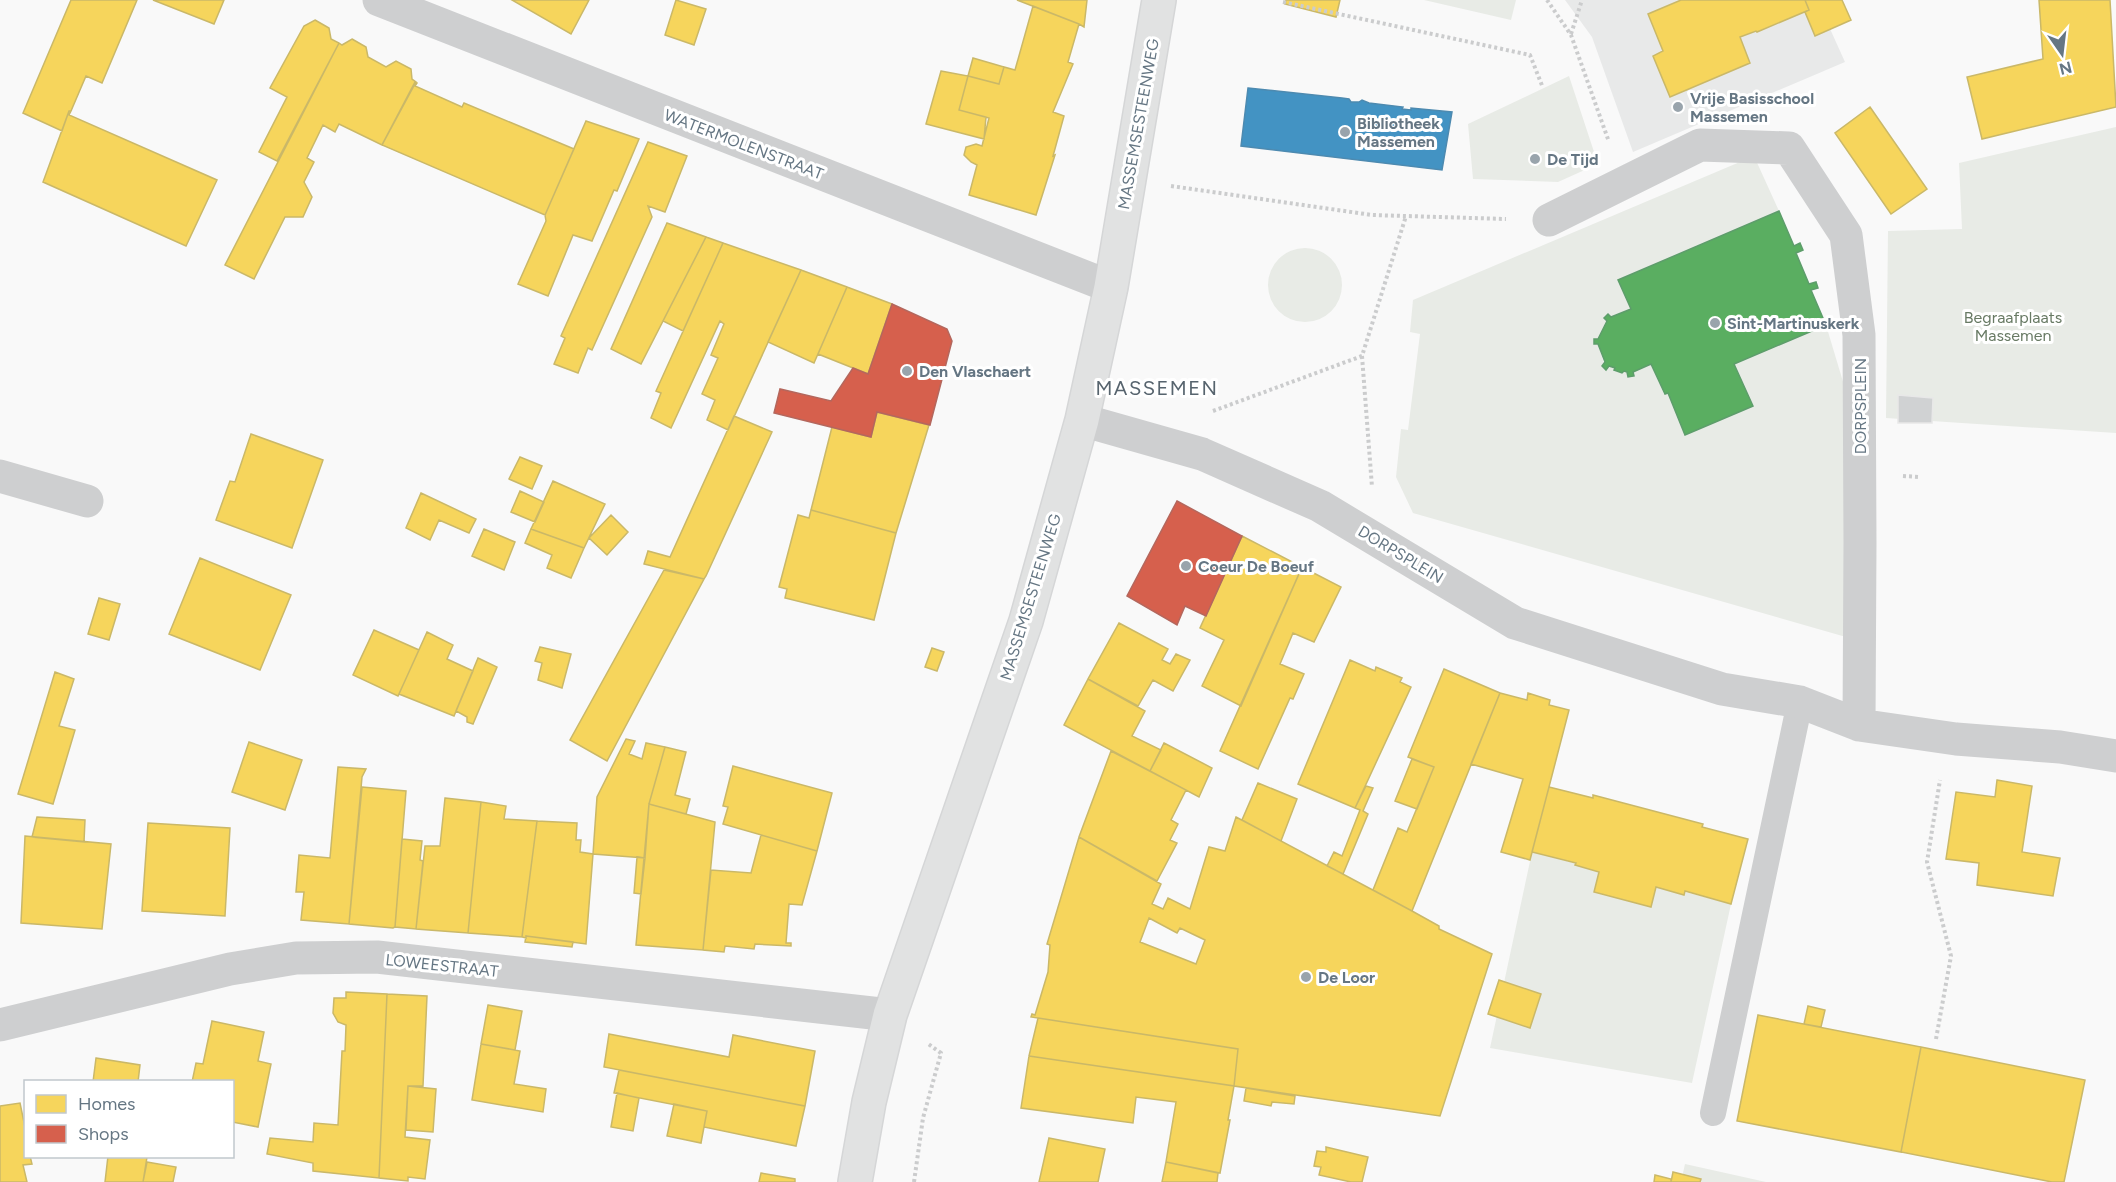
<svg xmlns="http://www.w3.org/2000/svg" width="2116" height="1182" viewBox="0 0 2116 1182" font-family="Figtree,sans-serif">
	<style>
		.built { fill: #e8e9e9 }
		.green { fill: #e8ebe6 }
		.homes { fill: #f6d55c; stroke: #cab868; stroke-width: 1.5; fill-rule: evenodd }
		.shops { fill: #d6604d; stroke: #b4675d; stroke-width: 1.5 }
		.schools { fill: #4393c3; stroke: #4d8ab0; stroke-width: 1.5 }
		.public { fill: #5aae61; stroke: #5d9d6b; stroke-width: 1.5 }
		.building { fill: #d0d2d3; stroke: #e8e8e8; stroke-width: 1.5 }
		.lines { fill: none; stroke-linecap: round; stroke-linejoin: round }
		.secondary-casing { stroke: #d5d6d7; stroke-width: 36 }
		.path { stroke: #cbcccd; stroke-width: 4; stroke-dasharray: 3 3; stroke-linecap: butt }
		.service { stroke: #cecfd0; stroke-width: 26 }
		.minor { stroke: #cecfd0; stroke-width: 33 }
		.secondary { stroke: #e1e2e2; stroke-width: 33 }
		.poi-dot { fill: #99a4ac; stroke: #fff; stroke-width: 2 }
		.labels { text-anchor: middle; stroke-width: 6; stroke-linejoin: round; paint-order: stroke }
		.poi-label { font-size: 16px; font-weight: bold; fill: #657683; stroke: #fff; text-anchor: start }
		.street-label { font-size: 16px; fill: #657683; stroke: #fff }
		.park-label { font-size: 16px; fill: #687a64; stroke: #fff }
		.quarter-label { font-size: 20px; letter-spacing: 1.5px; fill: #57646e; stroke: #fff }
	</style>
	<rect width="100%" height="100%" fill="#f9f9f9"/>
	<!-- built -->
	<path class="built" d="M1565,0H1817L1845,62L1633,152L1592,37Z"/>
	<!-- green -->
	<path class="green" d="M1424,0H1516L1511,20Z
		M1569,76L1598,164L1558,182L1473,179L1468,124Z
		M2116,127V433L1886,418L1888,231L1962,229L1959,163Z
		M1754,156L1779,211L1618,280L1631,309L1611,317L1608,314L1604,317L1607,321L1598,339H1594V344L1598,345L1606,369L1609,366L1622,373L1624,371L1627,372L1628,377L1634,376L1633,372L1651,364L1664,394L1668,393L1685,435L1753,406L1734,364L1826,325L1850,405L1846,637L1413,513L1396,477L1401,429L1408,430L1420,334L1410,332L1413,300Z
		M1268 285a37 37 0 1 1 74 0a37 37 0 1 1-74 0Z
		M1532,852L1731,904L1692,1083L1490,1048Z
		M1685,1164L1766,1182H1681Z"/>
	<!-- homes -->
	<path class="homes" d="M71,0H137L102,83L86,76L71,111H69L62,131L23,113Z
		M153,0H224L214,24Z
		M512,0H589L571,34Z
		M676,0L706,9L694,45L665,35Z
		M1017,0H1087L1084,27L1079,24Z
		M1286,0H1340L1336,17L1285,4Z
		M1681,0H1805L1809,10L1757,32L1756,31L1740,37L1750,63L1670,97L1653,56L1663,51L1648,14Z
		M1805,0H1842L1851,20L1815,36L1805,12L1809,10Z
		M2039,0H2110L2116,107L1982,139L1967,77L2043,59Z
		M1033,6L1079,24L1068,62L1073,64L1053,112L1064,116L1053,156L1055,155L1036,215L969,195L977,165L971,162L964,155L966,147L976,144L982,146L989,118L959,110L968,76L999,84L1004,67L1015,70Z
		M315,20L329,28L331,39L339,43L277,161L259,152L287,97L270,88L304,26Z
		M352,39L366,47L368,57L386,67L396,61L411,69L412,79L416,82L382,145L339,124L335,132L323,125L307,158L314,162L304,182L312,197L303,217H285L254,279L225,265L339,43L342,45Z
		M973,58L1004,67L999,84L968,76Z
		M941,71L968,76L959,110L986,117L984,139L926,124Z
		M415,82L417,83L415,86L462,107L464,103L574,149L545,215L382,145Z
		M1870,107L1927,189L1891,214L1835,133Z
		M69,111H71L69,115L217,180L186,246L43,182Z
		M586,121L639,139L617,191L614,190L592,241L573,235L548,296L518,284L546,221L545,215Z
		M648,142L687,156L665,212L648,206L652,217L592,350L588,348L578,373L554,364L565,338L561,336Z
		M667,223L706,237L641,364L611,349Z
		M706,237L723,243L683,331L663,321Z
		M723,243L801,270L728,430L707,420L715,400L702,394L718,358L711,355L724,324L720,321L671,428L651,418L661,393L656,391Z
		M801,270L847,287L814,363L768,342Z
		M847,287L892,304L868,374L818,354Z
		M877,412L929,425L896,533L811,510L832,427L871,437Z
		M734,416L772,432L706,576L704,579L644,564L648,551L670,557Z
		M251,434L323,460L292,548L216,520L230,481L235,482Z
		M520,457L542,466L532,489L509,479Z
		M553,481L605,504L584,548L531,529Z
		M520,491L544,502L535,522L511,512Z
		M421,493L476,519L469,533L439,520L430,540L406,528Z
		M811,510L896,533L874,620L785,598L787,589L779,587L798,515L809,518Z
		M611,515L628,532L607,555L589,538Z
		M484,529L515,542L504,570L472,556Z
		M531,529L584,548L571,578L547,568L552,555L525,543Z
		M1242,536L1302,567L1241,706L1202,686L1224,640L1200,628Z
		M200,558L291,595L260,670L169,634Z
		M1302,567L1341,587L1314,642L1293,633L1280,664L1304,674L1293,699L1290,698L1258,769L1220,751Z
		M664,570L704,579L607,761L570,740Z
		M99,598L120,604L109,640L88,634Z
		M1119,623L1168,649L1162,660L1170,664L1176,654L1190,660L1173,691L1153,680L1138,706L1088,679Z
		M374,630L419,650L398,696L353,675Z
		M427,632L453,645L447,659L473,671L454,716L399,694Z
		M540,647L571,654L562,688L538,680L542,663L535,661Z
		M932,648L944,652L937,671L925,667Z
		M478,658L497,667L473,724L467,722V717L456,711Z
		M1350,660L1375,671L1376,667L1402,678L1400,682L1411,687L1355,808L1298,784Z
		M1444,669L1500,693L1412,911L1373,890L1398,828L1407,832L1434,767L1408,757Z
		M55,672L74,679L59,726L75,730L53,804L18,794Z
		M1088,679L1145,711L1132,736L1161,750L1150,771L1064,725Z
		M1500,693L1527,700L1528,693L1550,700L1549,705L1569,710L1530,860L1501,852L1523,779L1471,764Z
		M626,739L635,741L629,754L642,759L646,743L665,747L649,804L645,858L593,854L597,797Z
		M249,742L302,760L285,810L232,792Z
		M1164,743L1212,768L1199,797L1150,771Z
		M665,747L686,752L675,795L690,799L686,814L649,804Z
		M1111,751L1186,790L1171,820L1178,824L1170,840L1177,843L1157,881L1079,837Z
		M1412,759L1434,767L1417,809L1395,801Z
		M733,766L832,793L817,851L723,824L728,807L723,806Z
		M338,767L366,769L362,777L349,924L301,920L304,892H296L299,855L330,858Z
		M1997,780L2032,786L2022,852L2060,858L2053,896L1977,885L1979,863L1946,859L1956,792L1995,797Z
		M1258,783L1297,799L1281,841L1242,820Z
		M1366,786L1373,788L1363,811L1368,814L1343,874L1327,866L1334,852L1342,856L1360,810L1355,808Z
		M362,787L406,791L395,927L393,928L349,924Z
		M1549,787L1593,798V795L1703,824L1702,827L1748,839L1731,904L1685,891L1684,895L1656,887L1651,907L1594,892L1599,872L1575,865L1576,863L1532,852Z
		M445,798L481,802L468,933L416,929L425,846H440Z
		M481,802L506,806L504,819L537,821L522,937L468,933Z
		M649,804L715,822L703,950L636,945Z
		M37,817L85,820L84,842L32,837Z
		M1236,817L1412,911L1439,926V929L1492,954L1440,1116L1234,1086L1238,1049L1031,1017L1032,1014L1035,1015L1048,972L1050,945L1047,944L1079,837L1161,884L1152,904L1163,909L1168,898L1190,909L1209,847L1225,851ZM1149,918L1177,933L1180,928L1205,940L1196,964L1140,942Z
		M537,821L577,823L576,840H581L580,852L593,854L586,944L526,936V938L522,937Z
		M148,823L230,828L225,916L142,911Z
		M761,835L817,851L802,905L789,904L786,943H791V946L755,944L754,949L725,946L724,952L703,950L711,870L751,873Z
		M25,836L111,844L102,929L21,923Z
		M402,839L422,841L420,860L423,861L416,929L395,927Z
		M637,857L645,858L641,894L634,893Z
		M526,936L573,942L572,947L525,942Z
		M1499,980L1541,994L1530,1028L1488,1014Z
		M346,992L387,994L379,1178L313,1171V1163L267,1154L270,1138L313,1142L314,1123L338,1125L342,1051H345L346,1025L338,1022L333,1013L334,998H346Z
		M387,994L427,996L423,1086H408L405,1137L430,1140L425,1179L408,1177V1181L379,1178Z
		M488,1005L522,1011L515,1050L481,1044Z
		M1808,1006L1825,1010L1821,1027L1804,1024Z
		M1758,1015L1921,1047L1901,1152L1737,1121Z
		M1038,1018L1238,1049L1234,1086L1029,1056Z
		M212,1021L264,1032L258,1061L271,1064L258,1127L232,1122V1082H192L196,1063L203,1064Z
		M609,1034L729,1057L733,1035L815,1051L805,1106L604,1067Z
		M481,1044L520,1051L514,1084L546,1089L543,1112L472,1100Z
		M1921,1047L2085,1080L2064,1182H2052L1901,1152Z
		M1029,1056L1234,1086L1228,1120H1230L1220,1173L1166,1162L1176,1102L1136,1097L1133,1123L1021,1108Z
		M96,1058L140,1065L138,1082H93Z
		M619,1070L805,1106L796,1146L704,1127L707,1111L614,1093Z
		M408,1086L436,1089L433,1132L406,1130Z
		M1246,1088L1295,1096L1294,1104L1272,1102L1271,1106L1244,1101Z
		M617,1093L639,1098L633,1131L611,1127Z
		M20,1103L26,1132V1156H30L32,1164L23,1165L27,1182H0V1106Z
		M674,1104L707,1111L701,1143L667,1136Z
		M1049,1138L1105,1149L1098,1182H1039Z
		M1326,1147L1368,1157L1362,1182H1351L1319,1175L1321,1167L1314,1166L1317,1151L1326,1152Z
		M108,1156L147,1157L143,1182H105Z
		M147,1162L176,1167L173,1182H143Z
		M1166,1162L1218,1173L1217,1182H1162Z
		M1673,1172L1701,1179L1700,1182H1671Z
		M761,1173L795,1179V1182H759Z
		M1655,1175L1671,1179V1182H1654Z"/>
	<!-- shops -->
	<path class="shops" d="M892,304L947,329L952,341L930,425L877,412L871,437L774,413L780,389L831,401L853,368L868,374Z
		M1177,501L1242,536L1206,616L1185,606L1177,625L1127,596Z"/>
	<!-- schools -->
	<path class="schools" d="M1248,88L1342,98L1349,99L1351,102H1359L1362,100L1369,103L1403,107L1402,109L1411,110V108L1452,112L1442,170L1241,146Z"/>
	<!-- public -->
	<path class="public" d="M1779,211L1794,246L1800,243L1803,250L1796,253L1809,284L1816,282L1818,288L1811,290L1826,325L1734,364L1753,406L1685,435L1668,393L1665,394L1651,364L1633,372L1634,376L1628,377L1627,372L1624,371L1622,373L1614,370L1615,368L1609,366L1606,370L1602,366L1605,362L1598,344H1594V339H1598L1607,321L1604,318L1608,314L1611,317L1631,309L1618,280Z"/>
	<!-- building -->
	<path class="building" d="M1898,395L1933,398L1932,423H1898Z"/>
	<g class="lines">
		<defs>
			<path id="secondary" d="M855,1182L869,1102L890,1015L1026,621L1082,420L1111,287L1159,0"/>
		</defs>
		<!-- secondary casing -->
		<use href="#secondary" class="secondary-casing"/>
		<!-- path -->
		<path class="path" d="M1547,0L1571,35L1609,142
			M1283,2L1530,55L1543,88
			M1571,34L1582,0
			M1171,186L1372,215L1506,219
			M1362,356L1372,487
			M1213,411L1362,356L1406,216
			M1903,476L1920,477
			M1936,1039L1951,956L1927,862L1940,780
			M914,1182L923,1118L941,1053L927,1043"/>
		<!-- service -->
		<path class="service" d="M1713,1113L1800,702"/>
		<!-- minor -->
		<path class="minor" d="M379,0L1111,287
			M1549,220L1700,145L1789,148L1846,235L1859,335L1860,543L1859,725
			M1082,420L1202,454L1320,506L1515,623L1722,689L1800,702L1859,725L1956,739L2060,747L2116,756
			M0,476L87,501
			M0,1025L230,969L296,958L377,957L890,1015"/>
		<!-- secondary -->
		<use href="#secondary" class="secondary"/>
	</g>
	<!-- markers -->
	<g class="poi-dot">
		<circle cx="1678" cy="107" r="6"/>
		<circle cx="1345" cy="132" r="6"/>
		<circle cx="1535" cy="159" r="6"/>
		<circle cx="1715" cy="323" r="6"/>
		<circle cx="907" cy="371" r="6"/>
		<circle cx="1186" cy="566" r="6"/>
		<circle cx="1306" cy="977" r="6"/>
	</g>
	<g class="labels">
		<!-- poi labels -->
		<g class="poi-label">
			<text x="1690" y="104">Vrije Basisschool<tspan x="1690" dy="18">Massemen</tspan></text>
			<text x="1357" y="129">Bibliotheek<tspan x="1357" dy="18">Massemen</tspan></text>
			<text x="1547" y="165">De Tijd</text>
			<text x="1727" y="329">Sint-Martinuskerk</text>
			<text x="919" y="377">Den Vlaschaert</text>
			<text x="1198" y="572">Coeur De Boeuf</text>
			<text x="1318" y="983">De Loor</text>
		</g>
		<!-- street labels -->
		<g class="street-label">
			<text transform="translate(1138 124) rotate(-80)" y="6">MASSEMSESTEENWEG</text>
			<text transform="translate(744 144) rotate(21)" y="6">WATERMOLENSTRAAT</text>
			<text transform="translate(1860 406) rotate(-90)" y="6">DORPSPLEIN</text>
			<text transform="translate(1401 554) rotate(31)" y="6">DORPSPLEIN</text>
			<text transform="translate(1030 597) rotate(-73)" y="6">MASSEMSESTEENWEG</text>
			<text transform="translate(442 965) rotate(6)" y="6">LOWEESTRAAT</text>
		</g>
		<!-- park labels -->
		<g class="park-label">
			<text x="2013" y="323">Begraafplaats<tspan x="2013" dy="18">Massemen</tspan></text>
		</g>
		<!-- quarter labels -->
		<g class="quarter-label">
			<text x="1157" y="395">MASSEMEN</text>
		</g>
	</g>
	<!-- legend -->
	<rect x="24" y="1080" width="210" height="78" fill="#ffffff" stroke="#c1c8cd" stroke-width="1.5"/>
	<rect x="36" y="1095" width="30" height="18" fill="#f6d55c" stroke="#c1c8cd" stroke-width="1.5"/>
	<text x="78" y="1110" font-size="18" fill="#657683">Homes</text>
	<rect x="36" y="1125" width="30" height="18" fill="#d6604d" stroke="#c1c8cd" stroke-width="1.5"/>
	<text x="78" y="1140" font-size="18" fill="#657683">Shops</text>
	<!-- north arrow -->
	<g transform="translate(2062 54) rotate(166)" stroke="#ffffff" stroke-width="4.5" paint-order="stroke">
	<path d="M0-4.5L10 22L0 15L-10 22Z" fill="#657683"/>
	<text y="-9" font-size="16" font-weight="bold" text-anchor="middle" fill="#657683">N</text>
	</g>
</svg>
